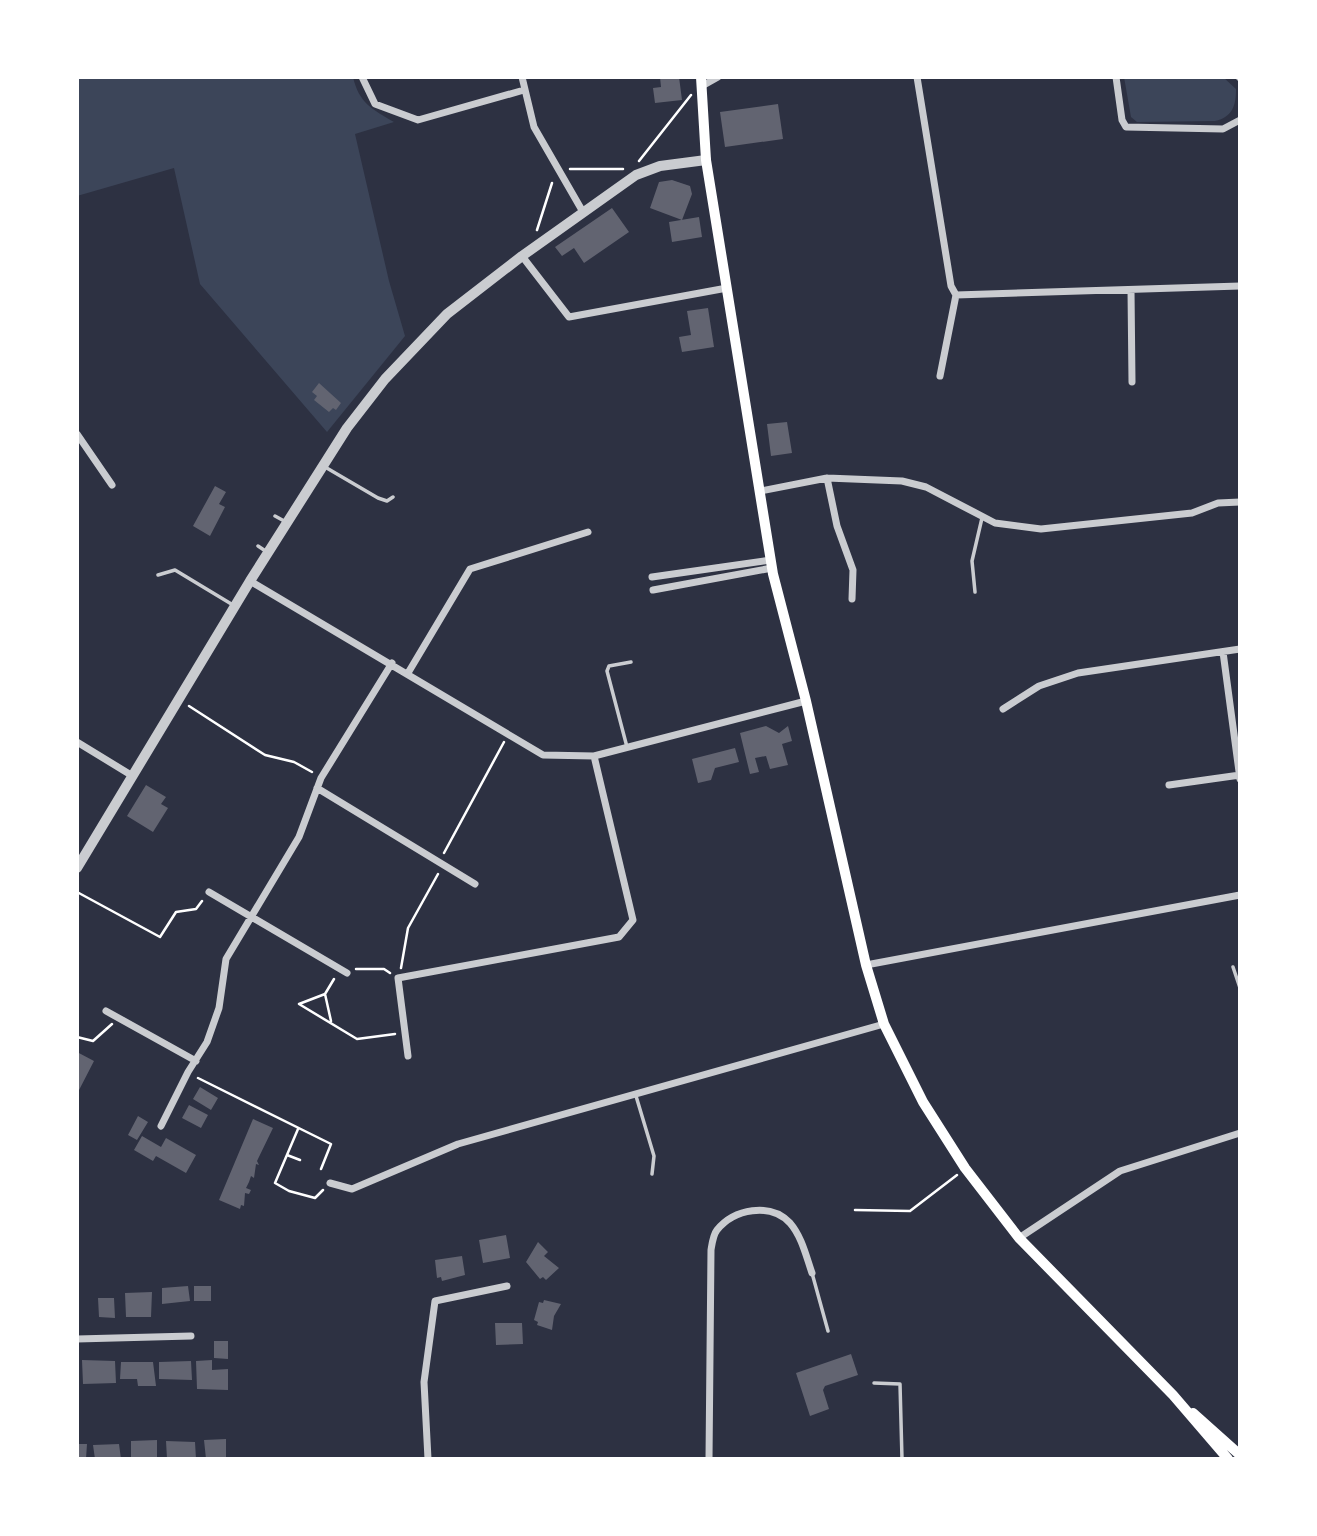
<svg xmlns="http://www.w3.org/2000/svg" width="1317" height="1536" viewBox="0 0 1317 1536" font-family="Quicksand,sans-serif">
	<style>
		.green { fill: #3c4559 }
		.building { fill: #626471 }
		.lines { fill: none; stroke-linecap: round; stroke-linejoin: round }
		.path { stroke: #fff; stroke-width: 2.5 }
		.service { stroke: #caccd0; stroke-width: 3.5 }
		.minor { stroke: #caccd0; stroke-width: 7 }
		.tertiary { stroke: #caccd0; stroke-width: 10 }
		.secondary { stroke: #fff; stroke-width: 10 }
	</style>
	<rect width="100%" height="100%" fill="#2d3142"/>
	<!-- green -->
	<path class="green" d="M77,77H353C359,103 372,109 394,122L355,134L389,281L405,336L327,432L200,284L174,168L77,196Z
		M1124,77H1223L1236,89C1236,105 1233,117 1215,121L1137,122L1131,117Z"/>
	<!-- building -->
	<path class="building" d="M660,77H679L682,100L655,103L653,88L661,87Z
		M778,104L783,139L725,147L720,112Z
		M672,180L690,186L692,194L682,220L650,208L659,182Z
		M612,208L629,232L584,263L574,248L562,256L555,247Z
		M699,217L702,237L672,242L669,222Z
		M708,308L714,347L682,352L679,337L691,335L687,311Z
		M319,383L341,403L336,410L333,408L329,412L314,400L317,396L312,392Z
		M787,422L792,453L771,456L767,424Z
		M215,486L226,492L219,504L225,507L210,536L193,526Z
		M766,726L779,733L788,726L792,741L782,744L788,765L770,769L766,756L755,758L759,772L750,774L740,733Z
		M735,748L739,762L715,768L711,780L698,783L692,759Z
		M146,785L166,797L161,804L168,808L153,832L127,816Z
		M77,1052L94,1061L77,1094Z
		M200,1087L218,1098L211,1110L193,1099Z
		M189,1105L208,1115L201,1128L182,1118Z
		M138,1116L148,1122L137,1140L128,1135Z
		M253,1119L273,1128L257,1161L259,1165L256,1164L254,1178L251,1176L249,1182L246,1188L251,1190L249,1194L245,1193L244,1206L241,1205L240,1209L219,1200Z
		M142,1136L161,1147L166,1138L196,1155L186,1173L156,1156L153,1161L134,1150Z
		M506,1235L510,1258L483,1263L479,1240Z
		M538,1242L548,1252L544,1256L559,1268L546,1280L543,1277L540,1279L526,1262Z
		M462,1256L465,1275L442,1281L441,1277L437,1278L435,1260Z
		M188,1286L190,1301L162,1304V1288Z
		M194,1286H211V1301H194Z
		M152,1292L151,1317H126L125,1293Z
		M98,1298H114L115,1318L99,1317Z
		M544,1300L561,1304L554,1316L552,1330L537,1325L538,1322L534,1320L539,1302L543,1303Z
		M495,1323H522L523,1344L496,1345Z
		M214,1341H228V1359L214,1358Z
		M851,1354L858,1375L825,1386L823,1390L829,1409L810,1416L796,1373Z
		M82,1360L115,1361L116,1383L83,1384Z
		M212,1360V1370L228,1369V1390L197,1389L196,1361Z
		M191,1361L192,1380L159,1379V1362Z
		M121,1362H153L156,1386H138L137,1379H120Z
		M226,1439V1459H206L204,1440Z
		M157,1440V1459H131V1441Z
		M166,1441L195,1442L196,1459H167Z
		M77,1444H87L86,1459H77Z
		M119,1444L121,1459H95L93,1445Z"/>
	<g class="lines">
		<!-- path -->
		<path class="path" d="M639,161L691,95
			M570,169H623
			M537,230L552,183
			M189,706L265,755L294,762L312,772
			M444,853L504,742
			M77,892L160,937L176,912L196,909L202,901
			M401,968L408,928L438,874
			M356,969H384L390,973
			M334,979L325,994L299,1004L357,1039L395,1034
			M325,994L331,1021
			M77,1037L93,1041L112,1024
			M198,1078L331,1144L321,1169
			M298,1129L275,1183L289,1191L315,1198L323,1190
			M287,1155L300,1160
			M855,1210L910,1211L957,1175"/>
		<!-- service -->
		<path class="service" d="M325,467L378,498L387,501L393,497
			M275,516L286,522
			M258,546L267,552
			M158,575L175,570L233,605
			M975,592L972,561L982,518
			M627,747L607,671L609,666L631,662
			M1233,967L1240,988
			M636,1096L654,1156L652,1174
			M812,1273L828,1331
			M874,1383L900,1384L902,1459"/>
		<!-- minor -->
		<path class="minor" d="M362,77L375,104L418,120L524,90
			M522,77L534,127L583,212
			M917,77L951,286L956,295L1240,286
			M1116,77L1122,120L1126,127L1223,129L1240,120
			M1239,77L1240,78
			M702,86L718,77
			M522,256L569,317L727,288
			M1131,290L1132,382
			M940,376L956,295
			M77,434L112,485
			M827,478L837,526L853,570L852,599
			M761,491L827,478L902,481L926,487L995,523L1041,529L1192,513L1218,503L1240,502
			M652,577L771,560
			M250,581L543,755L594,756L806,701
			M653,590L772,568
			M1223,652L1240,779
			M408,673L470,569L588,532
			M1003,709L1039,686L1078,673L1240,649
			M77,742L131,775
			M1169,785L1240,775
			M317,788L475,884
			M209,892L347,973
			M866,965L1240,895
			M106,1011L196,1061
			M408,1056L398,978L619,937L633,920L594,756
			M161,1126L188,1072L207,1042L219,1008L226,959L299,837L321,778L392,663
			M330,1183L352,1189L458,1144L884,1024
			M1019,1238L1120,1171L1240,1133
			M77,1339L191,1336
			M428,1459L424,1382L435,1301L507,1286
			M709,1459L711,1250C712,1244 713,1235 717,1230C734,1209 770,1202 790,1223C802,1237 806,1256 812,1273"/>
		<!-- tertiary -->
		<path class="tertiary" d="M77,868L250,581L347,428L385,379L447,314L522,256L636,175L660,166L706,160"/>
		<!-- secondary -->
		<path class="secondary" d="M701,77L706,160L773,574L806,701L866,965L884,1024L923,1102L965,1168L1019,1238L1173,1395L1228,1459
			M1193,1413L1240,1455"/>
	</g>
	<!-- border -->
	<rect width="1317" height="1536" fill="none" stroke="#ffffff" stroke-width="158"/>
</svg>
